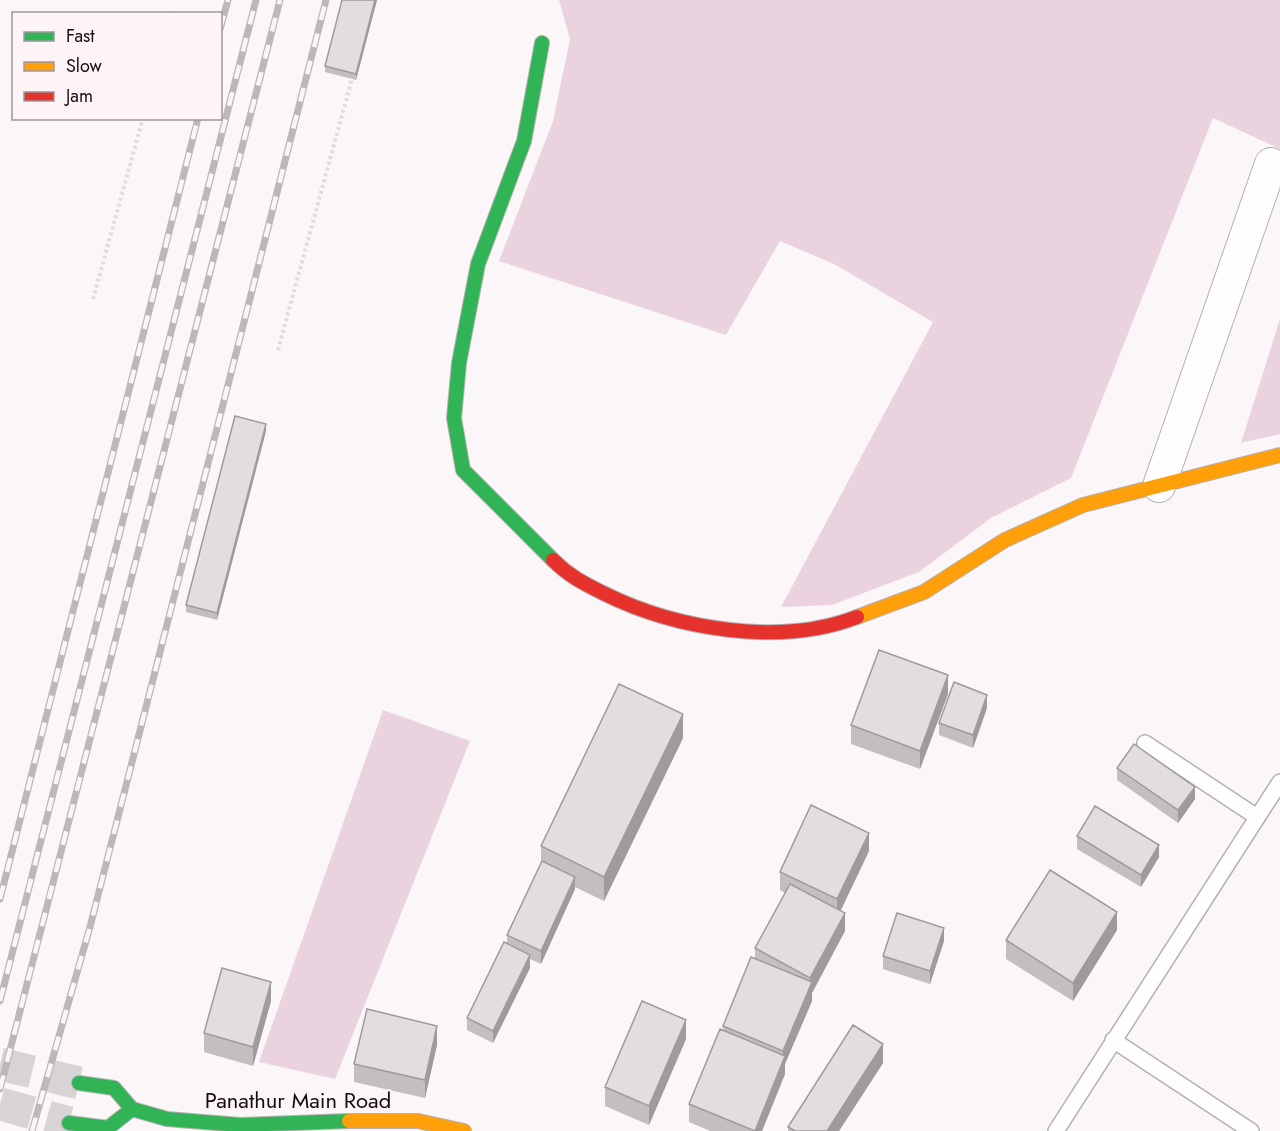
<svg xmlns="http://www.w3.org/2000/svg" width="1280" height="1131" viewBox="0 0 1280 1131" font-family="Jost,sans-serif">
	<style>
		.green { fill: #ead3df }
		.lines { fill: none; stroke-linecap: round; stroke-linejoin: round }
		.secondary-tunnel { stroke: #d8d3d5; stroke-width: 33; stroke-dasharray: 33 16; stroke-linecap: butt }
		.lane-casing { stroke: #b6b0b3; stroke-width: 18 }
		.street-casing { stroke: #b6b0b3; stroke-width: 34 }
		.fast-casing { stroke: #b6b0b3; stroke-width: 16 }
		.slow-casing { stroke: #b6b0b3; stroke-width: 16 }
		.jam-casing { stroke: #b6b0b3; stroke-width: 16 }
		.path { stroke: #dedcdd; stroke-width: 4; stroke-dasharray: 3 3; stroke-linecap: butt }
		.lane { stroke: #fefefe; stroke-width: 15 }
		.street { stroke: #fefefe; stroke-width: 32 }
		.fast { stroke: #30b455; stroke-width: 14 }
		.slow { stroke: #ff9f0a; stroke-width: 14 }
		.jam { stroke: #e5322d; stroke-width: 14 }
		.rail-casing { stroke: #bab8b8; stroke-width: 7 }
		.rail { stroke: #fdf4f8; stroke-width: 4.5; stroke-dasharray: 14; stroke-linecap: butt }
		.wall { fill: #c3bec1 }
		.shaded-wall { fill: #9f9b9d }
		.building { fill: #e3dde0; stroke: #9f9b9d; stroke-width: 1.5 }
		.labels { text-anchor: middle; stroke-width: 4.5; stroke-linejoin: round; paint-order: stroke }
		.street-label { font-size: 22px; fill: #130c10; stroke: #fdf4f8 }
	</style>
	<rect width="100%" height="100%" fill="#fbf6f8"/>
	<!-- green -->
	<path class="green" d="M559,0H1280V149L1213,118L1071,478L991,518L919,572L832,605L781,607L933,322L834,264L780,241L726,335L499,261L553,121L570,39Z
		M1280,319V434L1241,443Z
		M383,710L470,741L335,1079L259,1062Z"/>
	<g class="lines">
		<!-- secondary-tunnel -->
		<path class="secondary-tunnel" d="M0,1064L79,1083
			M0,1104L69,1123"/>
		<defs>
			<path id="lane" d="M1145,743L1257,817
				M1113,1040L1251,1131
				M1056,1131L1280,782"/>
			<path id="street" d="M1159,486L1271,164"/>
			<path id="fast" d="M542,43L524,141L478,264L459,363L454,418L463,470L553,560
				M79,1083L114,1088L132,1109L167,1119L240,1125L349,1121
				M69,1123L108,1128L132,1109"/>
			<path id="slow" d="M857,617L924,592L1005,540L1083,505L1280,455
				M349,1121H418L464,1131"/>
			<path id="jam" d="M553,560C569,576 583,583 603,593C675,629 780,647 857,617"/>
		</defs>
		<!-- lane casing -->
		<use href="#lane" class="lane-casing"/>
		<!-- street casing -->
		<use href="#street" class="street-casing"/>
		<!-- fast casing -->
		<use href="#fast" class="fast-casing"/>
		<!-- slow casing -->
		<use href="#slow" class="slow-casing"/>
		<!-- jam casing -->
		<use href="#jam" class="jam-casing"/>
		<!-- path -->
		<path class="path" d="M172,14L173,9
			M93,299L143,118
			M278,350L353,75"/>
		<!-- lane -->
		<use href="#lane" class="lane"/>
		<!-- street -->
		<use href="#street" class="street"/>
		<!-- fast -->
		<use href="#fast" class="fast"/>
		<!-- slow -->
		<use href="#slow" class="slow"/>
		<!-- jam -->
		<use href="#jam" class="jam"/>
		<defs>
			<path id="rail" d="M220,29L228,0
				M0,899L198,118
				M0,1001L256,0
				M0,1089L280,0
				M32,1131L90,927L326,0"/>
		</defs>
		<!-- rail casing -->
		<use href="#rail" class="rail-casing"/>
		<!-- rail -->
		<use href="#rail" class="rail"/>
	</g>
	<!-- wall -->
	<path class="wall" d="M342,0H377L356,80L325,72V66Z
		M266,431L217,620L186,612V605Z
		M948,694L920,769L851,744V725Z
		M987,708L973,748L939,735V723Z
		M683,738L604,901L575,887V889L541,964L530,959V968L493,1043L467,1030V1018L507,944V935L541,864V846Z
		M1117,768L1195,799L1178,823L1117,780Z
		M1077,836L1159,857L1141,887L1077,849Z
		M869,851L841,910L845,931L812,993V1001L785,1064V1074L762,1131H710L689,1122V1104L723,1030V1026L755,959V948L785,893L780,890V872Z
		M1117,930L1073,1001L1006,959V940Z
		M944,941L930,984L883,969V956Z
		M271,1001L253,1066L204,1052V1033Z
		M686,1039L649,1125L605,1106V1087Z
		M437,1045L425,1098L354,1082V1064Z
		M883,1063L839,1131H788V1127Z"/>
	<!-- shaded-wall -->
	<path class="shaded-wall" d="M375,0H377L356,80V74Z
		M266,424V431L217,620V613Z
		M948,675V694L920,769V751Z
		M987,695V708L973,748V735Z
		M683,714V738L604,901V877Z
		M1195,787V799L1178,823V810Z
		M869,833V851L837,918V899Z
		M1159,845V857L1141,887V875Z
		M575,877V889L541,964V951Z
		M1117,912V930L1073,1001V983Z
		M845,913V931L812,993V1001L785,1064V1074L762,1131H755L783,1061V1051L810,986V978Z
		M944,928V941L930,984V971Z
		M530,955V968L493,1043V1031Z
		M271,982V1001L253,1066V1047Z
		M686,1020V1039L649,1125V1106Z
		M437,1026V1045L425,1098V1080Z
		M883,1044V1063L839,1131H827Z"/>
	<!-- building -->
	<path class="building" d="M342,0H375L356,74L325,66Z
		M235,416L266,424L217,613L186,605Z
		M879,650L948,675L920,751L851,725Z
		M954,682L987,695L973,735L939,723Z
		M619,684L683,714L604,877L541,846Z
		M1134,744L1195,787L1178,810L1117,768Z
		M811,805L869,833L837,899L780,872Z
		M1095,806L1159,845L1141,875L1077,836Z
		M542,861L575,877L541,951L507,935Z
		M1050,870L1117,912L1073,983L1006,940Z
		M790,884L845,913L810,978L755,948Z
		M897,913L944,928L930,971L883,956Z
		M504,942L530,955L493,1031L467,1018Z
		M751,957L812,982L783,1051L723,1026Z
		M222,968L271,982L253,1047L204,1033Z
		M642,1001L686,1020L649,1106L605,1087Z
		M367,1009L437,1026L425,1080L354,1064Z
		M853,1025L883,1044L827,1131H795L788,1127Z
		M720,1029L785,1056L755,1131L689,1104Z"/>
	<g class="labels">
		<!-- street labels -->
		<g class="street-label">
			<text x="298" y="1108">Panathur Main Road</text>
		</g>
	</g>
	<!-- legend -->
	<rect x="12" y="12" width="210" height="108" fill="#fdf4f8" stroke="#9f979b" stroke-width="1.5"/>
	<rect x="24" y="32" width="30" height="9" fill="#30b455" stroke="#9f979b" stroke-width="1.5"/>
	<text x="66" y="42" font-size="18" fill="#130c10">Fast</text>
	<rect x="24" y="62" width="30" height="9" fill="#ff9f0a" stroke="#9f979b" stroke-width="1.5"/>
	<text x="66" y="72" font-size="18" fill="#130c10">Slow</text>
	<rect x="24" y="92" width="30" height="9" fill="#e5322d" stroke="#9f979b" stroke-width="1.5"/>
	<text x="66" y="102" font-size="18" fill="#130c10">Jam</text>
</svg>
